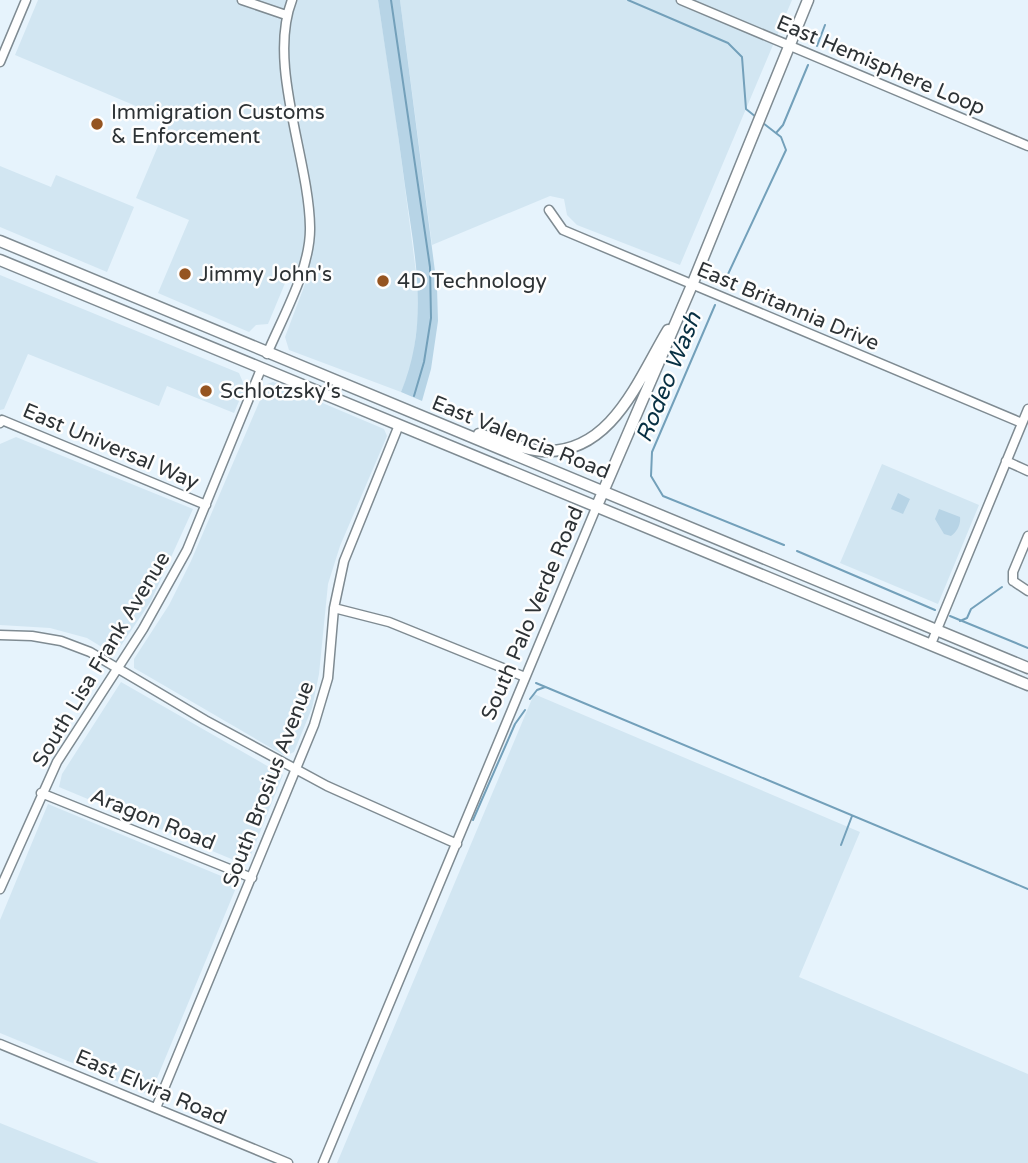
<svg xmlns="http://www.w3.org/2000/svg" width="1028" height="1163" viewBox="0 0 1028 1163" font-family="'Varela Round',sans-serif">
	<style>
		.built { fill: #d2e6f2 }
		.green { fill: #b7d4e6 }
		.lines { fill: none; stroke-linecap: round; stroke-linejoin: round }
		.stream { stroke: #73a0ba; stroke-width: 2 }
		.minor-casing { stroke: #7f8b92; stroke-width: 11 }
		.major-casing { stroke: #7f8b92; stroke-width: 13 }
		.minor { stroke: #fff; stroke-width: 8 }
		.major { stroke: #fff; stroke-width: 10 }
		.poi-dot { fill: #955420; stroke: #fefefe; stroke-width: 2.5 }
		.labels { text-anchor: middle; stroke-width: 5; stroke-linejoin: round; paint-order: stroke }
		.street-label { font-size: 21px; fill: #2d3235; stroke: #fefefe }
		.poi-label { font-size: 21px; fill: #2d3235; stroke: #fefefe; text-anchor: start }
		.water-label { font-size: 23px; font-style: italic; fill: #083043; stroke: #fefefe }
	</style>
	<rect width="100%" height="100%" fill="#e6f3fc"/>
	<!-- built -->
	<path class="built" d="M38,0H378L395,111L420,303L412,366L401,392L289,350L285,337L310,271L293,264L268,324L256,325L249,332L158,293L189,220L136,198L169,120L15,55Z
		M400,0H792L680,265L577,225L567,215L564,199L550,196L432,245Z
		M0,166L51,187L56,175L134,207L107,272L0,227Z
		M0,275L239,373L245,387L234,413L167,386L159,406L28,354L4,409L0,410Z
		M273,382L384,429L387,436L340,546L328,584L319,674L312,708L294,752L285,756L134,668V659L169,605L191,561L267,384Z
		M16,437L193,509L151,601L118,650L110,652L87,638L50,628L0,625V444Z
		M882,464L979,505L938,604L840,563Z
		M121,682L283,775L250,857L241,863L59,787L62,774Z
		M534,694L860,832L799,977L1028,1074V1163H337Z
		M48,804L238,883L150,1095L0,1033V920Z
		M0,1123L99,1163H0Z"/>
	<!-- green -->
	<path class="green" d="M378,0H400L437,287L438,321L431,369L422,401L401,392C430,322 415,258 405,186C397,124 387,62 378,0Z
		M898,493L910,499L903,514L891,509Z
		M939,509L960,517C961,524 957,532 951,536L944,534L935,519Z"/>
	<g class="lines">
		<!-- stream -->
		<path class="stream" d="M391,0L430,267L431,318L424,362L414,396
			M628,0L728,43L742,57L746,109L756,117
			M817,46L825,25
			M776,133L783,125L808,65
			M722,287L786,150L781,137L763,123
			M715,305L652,452L651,476L663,496L784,545
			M797,551L935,610
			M950,616L1028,648
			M960,621L967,618L971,609L1002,587
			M536,683L1028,889
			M530,699L537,690L545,687
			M473,820L515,724L525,710
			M841,845L852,816"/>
		<defs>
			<path id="minor" d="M242,0L286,15
				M681,0L1028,146
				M0,62L26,0
				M549,210L563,230L1022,423
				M267,354C283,316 311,268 310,227C309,159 267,64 292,0
				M0,423L2,420L206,505
				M1006,461L1028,471
				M1013,581V572L1028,536
				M1013,581L1028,591
				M334,608L389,622L525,677
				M0,635L32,636L61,641L90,652L205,720L327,786L457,844
				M931,644L1028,409
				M41,793L252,878
				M0,889L57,762L143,629L187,550L261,369
				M0,1044L288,1163
				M156,1108L314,725L328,678L334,608L344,561L399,425
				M323,1163L596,508"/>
			<path id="major" d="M0,241L1028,668
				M0,260L1028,685
				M479,434C499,440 521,449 542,451C611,455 638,380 668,330
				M596,508L692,285L808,0"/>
		</defs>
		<!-- minor casing -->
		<use href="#minor" class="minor-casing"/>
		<!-- major casing -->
		<use href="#major" class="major-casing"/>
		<!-- minor -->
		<use href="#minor" class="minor"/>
		<!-- major -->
		<use href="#major" class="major"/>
	</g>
	<!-- markers -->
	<g class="poi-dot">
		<circle cx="97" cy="124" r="7"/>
		<circle cx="185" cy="274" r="7"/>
		<circle cx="383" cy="281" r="7"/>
		<circle cx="206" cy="391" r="7"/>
	</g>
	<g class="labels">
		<!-- street labels -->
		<g class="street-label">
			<text transform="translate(881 65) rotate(23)" y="7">East Hemisphere Loop</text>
			<text transform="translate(788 306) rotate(23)" y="7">East Britannia Drive</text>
			<text transform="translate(521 437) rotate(22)" y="7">East Valencia Road</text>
			<text transform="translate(111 446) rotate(23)" y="7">East Universal Way</text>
			<text transform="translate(532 613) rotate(-67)" y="7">South Palo Verde Road</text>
			<text transform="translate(101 659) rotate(-59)" y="7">South Lisa Frank Avenue</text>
			<text transform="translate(268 784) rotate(-69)" y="7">South Brosius Avenue</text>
			<text transform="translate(153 819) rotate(22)" y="7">Aragon Road</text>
			<text transform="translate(151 1087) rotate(23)" y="7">East Elvira Road</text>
		</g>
		<!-- poi labels -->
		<g class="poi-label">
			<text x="111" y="119">Immigration Customs<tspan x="111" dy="24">&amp; Enforcement</tspan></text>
			<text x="199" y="281">Jimmy John's</text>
			<text x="397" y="288">4D Technology</text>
			<text x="220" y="398">Schlotzsky's</text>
		</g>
		<!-- water labels -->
		<g class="water-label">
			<text transform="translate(668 377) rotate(-68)" y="8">Rodeo Wash</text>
		</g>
	</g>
</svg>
